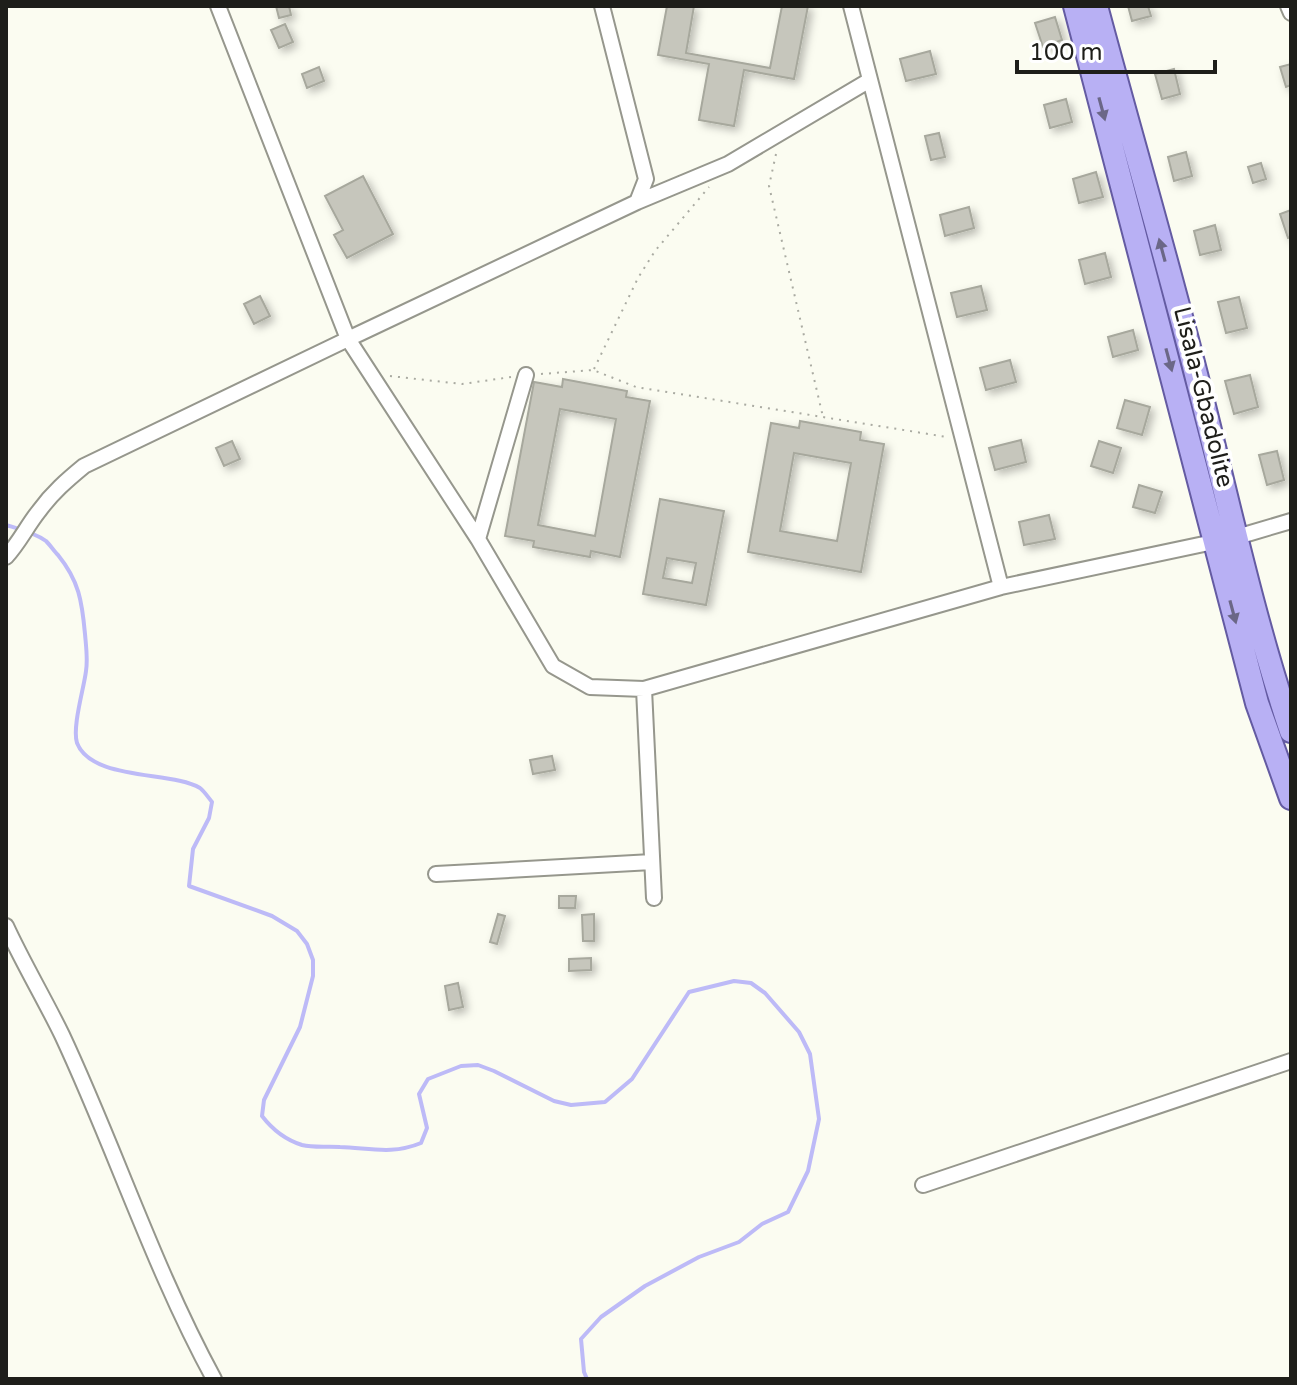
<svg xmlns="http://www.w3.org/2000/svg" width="1297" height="1385" viewBox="0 0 1297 1385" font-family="'Varela Round',sans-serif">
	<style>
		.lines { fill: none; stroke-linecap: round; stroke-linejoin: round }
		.stream { stroke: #bdbaf7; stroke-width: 4 }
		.building { fill: #c6c6bc; stroke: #a7a89d; stroke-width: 2; fill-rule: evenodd; filter: url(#shadow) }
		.minor-casing { stroke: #96978d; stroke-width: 18 }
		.primary-casing { stroke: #645ba2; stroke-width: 26 }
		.path { stroke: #aaaba2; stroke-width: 2; stroke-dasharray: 2 6; stroke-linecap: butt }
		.minor { stroke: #fff; stroke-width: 14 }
		.primary { stroke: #b8b0f4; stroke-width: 22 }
		.oneway { fill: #6b6787 }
		.labels { text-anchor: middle; stroke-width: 8; stroke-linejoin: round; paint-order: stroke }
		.street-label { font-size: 24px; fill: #1e1e1a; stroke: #fff }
	</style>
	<defs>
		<filter id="shadow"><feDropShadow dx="4" dy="4" stdDeviation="4" flood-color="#0004"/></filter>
	</defs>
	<rect width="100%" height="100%" fill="#fbfcf1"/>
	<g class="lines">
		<!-- stream -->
		<path class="stream" d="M6,525C19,529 35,533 46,541C50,545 54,551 58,555C79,581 82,601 85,634C86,646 88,659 86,671C84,688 72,727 77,743C92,781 172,771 200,788C204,791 208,797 212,802L209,818L193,849L189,886L272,916L297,931L307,944L313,960V976L300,1027L264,1100L262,1116C272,1129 286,1140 302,1145C314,1148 328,1146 340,1147C370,1148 392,1155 421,1143L427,1128L419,1094L428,1079L461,1066L478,1065L494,1071L554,1101L571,1105L605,1102L632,1079L689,992L734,981L751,983L765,993L799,1032L810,1054L819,1119L808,1171L788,1212L762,1224L739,1242L699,1257L645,1286L601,1317L581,1339L584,1372L587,1379"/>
	</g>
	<!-- building -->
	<path class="building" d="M276,6H289L291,15L279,18Z
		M667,6H694L686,53L770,68L782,6H808L794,79L744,70L734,126L699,120L709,64L658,55Z
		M1128,6H1148L1151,16L1132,21Z
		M1055,17L1062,40L1043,47L1035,23Z
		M285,24L293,42L279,48L271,30Z
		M930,51L936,74L906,81L900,59Z
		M1291,64V85L1286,87L1280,67Z
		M319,67L324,81L307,88L302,74Z
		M1174,69L1180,94L1162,99L1155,74Z
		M1066,99L1072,122L1050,128L1044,105Z
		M939,133L945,157L931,160L925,136Z
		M1186,152L1192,176L1174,181L1168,157Z
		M1261,163L1266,179L1253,183L1248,167Z
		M1096,172L1103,197L1079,203L1073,179Z
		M363,176L393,234L347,258L334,235L343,230L325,196Z
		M969,207L974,228L945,236L940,215Z
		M1291,210V237L1288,238L1280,214Z
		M1215,225L1221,250L1200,255L1194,231Z
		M1105,253L1111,277L1085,284L1079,260Z
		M981,286L987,310L957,317L951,293Z
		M260,296L270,316L254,324L244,304Z
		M1239,297L1247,328L1226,333L1218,302Z
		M1133,330L1138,350L1113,357L1108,337Z
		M1010,360L1016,382L986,390L980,368Z
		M1250,375L1258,407L1234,414L1225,381Z
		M563,379L627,391L626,397L650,401L620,557L591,551L590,557L533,547L534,541L505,536L534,382L562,387ZM560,409L616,419L595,536L538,525Z
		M1125,400L1150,407L1142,435L1117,428Z
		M800,421L861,432L860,440L884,444L861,572L748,552L771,423L799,428ZM794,453L851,463L837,541L780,531Z
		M1021,440L1026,462L995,470L989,448Z
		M232,441L240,459L224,466L216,448Z
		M1099,441L1121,448L1113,473L1091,466Z
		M1277,451L1284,480L1267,485L1259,455Z
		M1139,485L1162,492L1155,513L1133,507Z
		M660,499L724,511L706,605L643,594ZM667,558L696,563L692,583L663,578Z
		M1049,515L1055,539L1024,545L1019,522Z
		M552,756L555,770L533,774L530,760Z
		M559,896H576L575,908H559Z
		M498,914L505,916L497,944L490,942Z
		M594,914V941H583L582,915Z
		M591,958V970L569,971V959Z
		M458,983L463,1007L449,1010L445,986Z"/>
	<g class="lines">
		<defs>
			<path id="minor" d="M218,6L348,339L637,202L646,179L602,6
				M851,6L1001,587
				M1288,6L1291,13
				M637,202L728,164L870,80
				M478,539L526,375
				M6,557C19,543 27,526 39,511C52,493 67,480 84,466L348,339L478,539L553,666L590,687L644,689L1001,587L1237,537L1291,521
				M644,689L654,898
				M436,874L652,862
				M6,926C23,963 44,998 62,1035C115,1148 154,1269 214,1379
				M923,1185L1291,1061"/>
			<path id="primary" d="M1075,6L1257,703L1291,798
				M1096,6C1130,133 1167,259 1199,386C1228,501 1253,618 1291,731"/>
		</defs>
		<!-- minor casing -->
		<use href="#minor" class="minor-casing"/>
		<!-- primary casing -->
		<use href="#primary" class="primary-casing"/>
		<!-- path -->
		<path class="path" d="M776,154L769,186L823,417
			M594,369L638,278L655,251L709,187
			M541,374L593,370L636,387L947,437
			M390,376L462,384L511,377"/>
		<!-- minor -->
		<use href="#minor" class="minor"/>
		<!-- primary -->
		<use href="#primary" class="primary"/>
	</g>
	<!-- one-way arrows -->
	<defs><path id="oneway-solid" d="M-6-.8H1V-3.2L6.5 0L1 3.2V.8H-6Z" transform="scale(2)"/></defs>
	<g class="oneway">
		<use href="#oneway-solid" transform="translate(1102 109) rotate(75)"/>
		<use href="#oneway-solid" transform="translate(1162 250) rotate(-105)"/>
		<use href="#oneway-solid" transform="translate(1169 360) rotate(75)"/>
		<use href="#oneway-solid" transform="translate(1233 612) rotate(75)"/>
	</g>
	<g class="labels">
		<!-- street labels -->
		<g class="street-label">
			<text transform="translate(1204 397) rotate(76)" y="8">Lisala-Gbadolite</text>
		</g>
	</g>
	<!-- border -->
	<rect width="1297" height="1385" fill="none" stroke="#1e1e1a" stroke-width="16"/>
	<!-- scale -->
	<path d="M1017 60v12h198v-12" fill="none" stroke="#1e1e1a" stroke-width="4"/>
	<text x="1029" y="60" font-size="24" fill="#1e1e1a" stroke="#ffffff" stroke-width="6" paint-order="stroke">100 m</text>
</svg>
